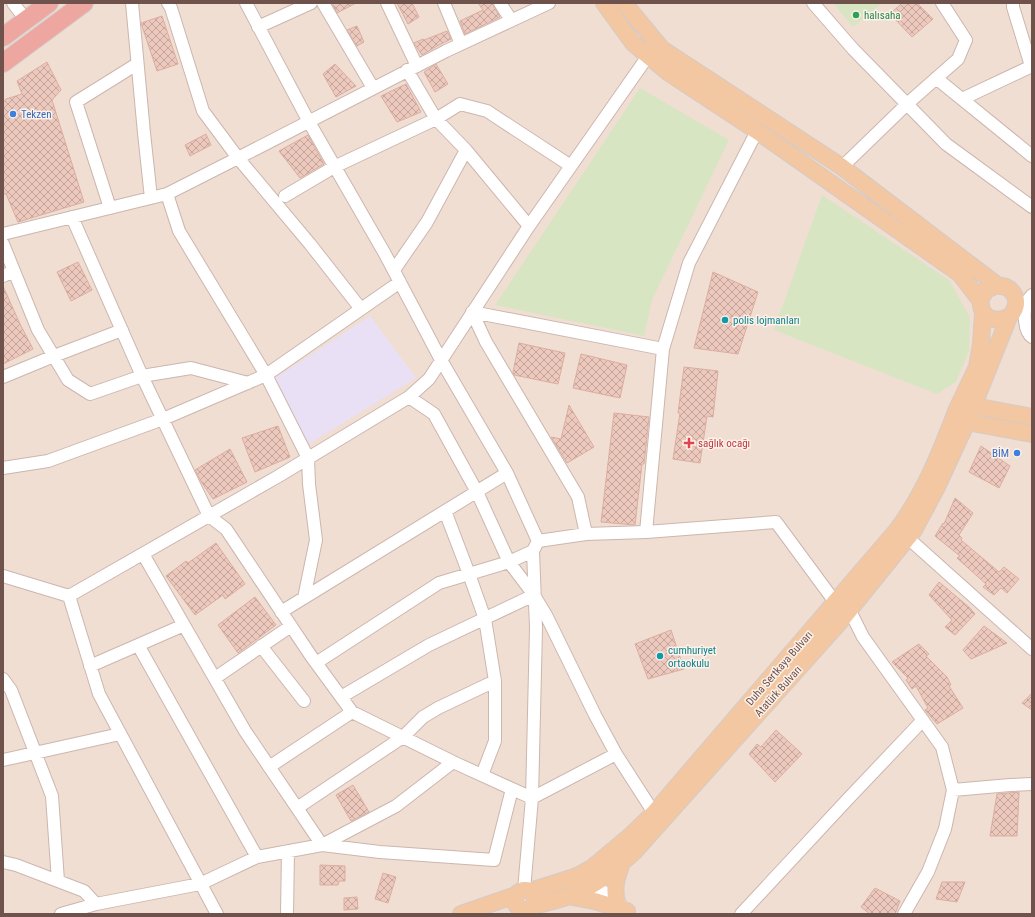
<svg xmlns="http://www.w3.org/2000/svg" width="1035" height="917" viewBox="0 0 1035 917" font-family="'Roboto Condensed',sans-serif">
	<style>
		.residential { fill: #f0ded2 }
		.education { fill: #eae0f6 }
		.green { fill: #d7e5c3 }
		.building { fill: url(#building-cross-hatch); stroke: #ddada0 }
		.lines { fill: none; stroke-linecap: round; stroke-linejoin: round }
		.minor-casing { stroke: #ccb6ae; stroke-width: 14 }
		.major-casing { stroke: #d4cbc9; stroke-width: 18 }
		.highway-casing { stroke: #d4cbc9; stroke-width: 20 }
		.minor { stroke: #fff; stroke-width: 12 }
		.major { stroke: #f2c7a1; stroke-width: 16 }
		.highway { stroke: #eea7a0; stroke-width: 18 }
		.leisure-dot { fill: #2e9e5b; stroke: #fdf2e9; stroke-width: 1.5 }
		.shop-dot { fill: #3f7fe0; stroke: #fdf2e9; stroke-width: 1.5 }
		.culture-dot { fill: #0f9aa8; stroke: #fdf2e9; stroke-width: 1.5 }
		.health-dot { fill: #e0444e; stroke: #fdf2e9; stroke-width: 1.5 }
		.labels { text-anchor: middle; stroke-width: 3; stroke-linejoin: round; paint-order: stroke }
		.leisure-label { font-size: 11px; fill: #27864d; stroke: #fdf2e9; text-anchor: start }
		.shop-label { font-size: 11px; fill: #366cbe; stroke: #fdf2e9; text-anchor: start }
		.culture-label { font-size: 11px; fill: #0d838f; stroke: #fdf2e9; text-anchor: start }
		.health-label { font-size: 11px; fill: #be3a42; stroke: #fdf2e9; text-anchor: start }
		.street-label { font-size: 11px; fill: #6f524c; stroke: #fdf2e9 }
	</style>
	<defs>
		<pattern id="building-cross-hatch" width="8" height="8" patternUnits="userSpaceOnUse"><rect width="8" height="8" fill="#ecc8bd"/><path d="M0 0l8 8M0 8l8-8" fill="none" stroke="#c3a59c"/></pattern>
	</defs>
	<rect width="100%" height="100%" fill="#faede3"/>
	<!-- residential -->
	<path class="residential" d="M3,3H1032V914H3Z"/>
	<!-- education -->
	<path class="education" d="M370,316L416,378L309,444L274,379Z"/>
	<!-- green -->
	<path class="green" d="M833,3H882L853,27Z
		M640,88L729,140L652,300L644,336L495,305Z
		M822,195L949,280L970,317L969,351L956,382L937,394L774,330Z"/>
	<!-- building -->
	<path class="building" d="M332,3H356L337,13Z
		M397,3H412L419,17L408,24Z
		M478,3H493L494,7L500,17L465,34L460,21L483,10Z
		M902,3H917L933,19L912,37L890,14Z
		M162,16L178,64L157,71L141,23Z
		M357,26L364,42L357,46L347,30Z
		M447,31L451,39L437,46L422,55L414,43L423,39L424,40Z
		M47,62L61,90L52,100L84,202L18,222L6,194H3V103L6,99L22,94L17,81Z
		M335,64L356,86L336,97L323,74Z
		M436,64L448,84L435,92L424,72Z
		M406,84L421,112L397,122L381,96Z
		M206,134L211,145L190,156L185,145Z
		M308,135L324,164L300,178L279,151Z
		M78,262L92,290L71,301L57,272Z
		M713,272L758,292L738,354L694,348Z
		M3,286L20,324L33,349L3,364Z
		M519,343L565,353L558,384L514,375L513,372Z
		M581,354L627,365L620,398L573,388Z
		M684,367L718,371L713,417L707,416L700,463L673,459L680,413H678Z
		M569,405L594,447L567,463L551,437L561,439Z
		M614,413L649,417L644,464H642L635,525L601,522Z
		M278,426L290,457L255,472L242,438Z
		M981,446L1010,466L999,488L969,472Z
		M230,449L247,482L213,499L202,483L195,470Z
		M955,498L973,513L959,535L962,538L961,540L999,572L1004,567L1019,579L1007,593L1001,588L994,595L983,587L986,584L957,558L960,556L935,536L943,523L944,524Z
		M216,543L245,584L225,599L223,595L195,615L166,576L186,561L188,563Z
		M939,582L970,608L975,614L955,635L945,627L952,620L929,595Z
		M255,597L276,625L238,653L218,625Z
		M984,626L1007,643L971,659L963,650Z
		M671,630L684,669L648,679L635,644Z
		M919,644L929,654L926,656L947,677L951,685L949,686L963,708L937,724L925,710L928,708L916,686L912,689L906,680L908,678L892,662Z
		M1032,693V710L1022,703Z
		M776,730L802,754L775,782L749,754L757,744L761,747Z
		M353,785L369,812L351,821L336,795Z
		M1019,792L1017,836H990L997,794Z
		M320,865L345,866V881H339L338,885H320Z
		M383,873L396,877L388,903L375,899Z
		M942,882H965L957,902L936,899Z
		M875,888L900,901L895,914H870L861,907Z
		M357,897L358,909L344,910V898Z"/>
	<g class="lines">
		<defs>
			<path id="minor" d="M13,3L26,20
				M132,3L144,133L151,198
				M168,3L171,8L203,111L238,158L310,244L361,309
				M246,3L309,122L385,254L441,360L507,473L538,541
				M323,3L373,88
				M387,3L417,66
				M444,3L461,44
				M500,3L511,20
				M813,3L853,49L946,144L1032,207
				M1013,3V7L1031,66
				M258,27L311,3
				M407,70L436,119L460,104L487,111L571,166
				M936,78L1032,156
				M962,99L1032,66
				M842,167L907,104L958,59L966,40L942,3
				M167,194L179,231L266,375L308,458L309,484L316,540L304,598
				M285,196L334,167L436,119L466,150L529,226
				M110,208L76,102L137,64
				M72,217L142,376L209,516L226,529L311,656L352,712L453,762L532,798L616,754
				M3,234L167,194L238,158L446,51L549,3
				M3,244L38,330L68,380L90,394L142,376L191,368L248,383
				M394,270L427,222L466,150
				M3,276L14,271
				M1032,295C1030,297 1028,300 1027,303C1023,311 1024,332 1032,337
				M472,312L486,342L578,497L586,534
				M472,312L663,349
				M3,377L54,356L122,330
				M409,397L434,414L477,492L509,562L534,595L546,615L595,715L616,754L654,813
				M3,468L48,461L163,419L266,375L400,282
				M445,511L469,574L485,619L495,681V741L482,775
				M646,532L663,349L689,263L757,131
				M908,538L1032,649
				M143,554L245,731L322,845L380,852L494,860L512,789
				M3,576L69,596L99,694L217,914
				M69,596L277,477L409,397L429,379L529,226L648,56
				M849,609L863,637L942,747L953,790L945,829L928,872L904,914
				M281,612L507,473
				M138,645L257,857
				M261,646L304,701
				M316,663L439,583L509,562L533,551
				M90,666L184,625
				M215,678L291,626
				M3,679L11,690L52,796L58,881
				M341,697L429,645L534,595
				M3,760L120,734
				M269,767L352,712
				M953,790L1010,785L1032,784
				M297,808L403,737L423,717L438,708L495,681
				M3,862L16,865L84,891L96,904
				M585,882L604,892L620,904
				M524,890L532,798L536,628L533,551L538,541L586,534L646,532L776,522L835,602
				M61,914L96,904L200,884L257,857L322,845L396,806L453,762
				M287,914L288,851
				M741,914L847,800L923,720"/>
			<path id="major" d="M604,3L633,43L669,73L757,131L960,274L980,300
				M624,3L662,49L842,167L997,285
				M997,285C1000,286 1003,286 1006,287C1025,297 1015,324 993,319C989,319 985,315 983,312C981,309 981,304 980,300L986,290Z
				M983,312L981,344L977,367L957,409L959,414L967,422L1032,434
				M515 900a10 10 0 1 1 20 0a10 10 0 1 1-20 0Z
				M530,891L574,877L581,874L592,868L629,837L654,813L897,530C924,494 941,451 957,409L966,405L974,406L1032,417
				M568,896L594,901L627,911
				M617,902C613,887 617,877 622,863
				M533,906C553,901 575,896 592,885C607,876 621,864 634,852L839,623L901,546L914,530L937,487L967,422L1009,317
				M461,914L516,895"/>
			<path id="highway" d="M3,37L49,3
				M3,63L84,3"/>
		</defs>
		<!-- minor casing -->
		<use href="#minor" class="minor-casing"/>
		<!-- major casing -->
		<use href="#major" class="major-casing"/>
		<!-- highway casing -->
		<use href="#highway" class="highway-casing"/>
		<!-- minor -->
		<use href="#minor" class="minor"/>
		<!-- major -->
		<use href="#major" class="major"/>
		<!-- highway -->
		<use href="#highway" class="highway"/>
	</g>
	<!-- markers -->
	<circle class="leisure-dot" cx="856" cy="15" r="4"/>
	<g class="shop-dot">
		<circle cx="13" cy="114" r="4"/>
		<circle cx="1017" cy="453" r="4"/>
	</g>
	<g class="culture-dot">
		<circle cx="725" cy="320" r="4"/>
		<circle cx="660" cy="656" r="4"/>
	</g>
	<path class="health-dot" d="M687 437h4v4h4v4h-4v4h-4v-4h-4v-4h4z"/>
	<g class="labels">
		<!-- leisure labels -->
		<g class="leisure-label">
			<text x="864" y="19">halısaha</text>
		</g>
		<!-- shop labels -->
		<g class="shop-label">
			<text x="21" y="118">Tekzen</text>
			<text x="1009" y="457" text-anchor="end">BİM</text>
		</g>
		<!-- culture labels -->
		<g class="culture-label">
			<text x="733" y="324">polis lojmanları</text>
			<text x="668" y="654">cumhuriyet<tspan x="668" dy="13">ortaokulu</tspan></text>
		</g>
		<!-- health labels -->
		<g class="health-label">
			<text x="698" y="447">sağlık ocağı</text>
		</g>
		<!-- street labels -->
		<g class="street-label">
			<text transform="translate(779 668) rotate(-49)" y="4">Duha Sertkaya Bulvarı</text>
			<text transform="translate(778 691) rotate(-48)" y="4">Atatürk Bulvarı</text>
		</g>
	</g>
	<!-- border -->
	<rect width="1035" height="917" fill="none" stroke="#6f524c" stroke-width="8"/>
</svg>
